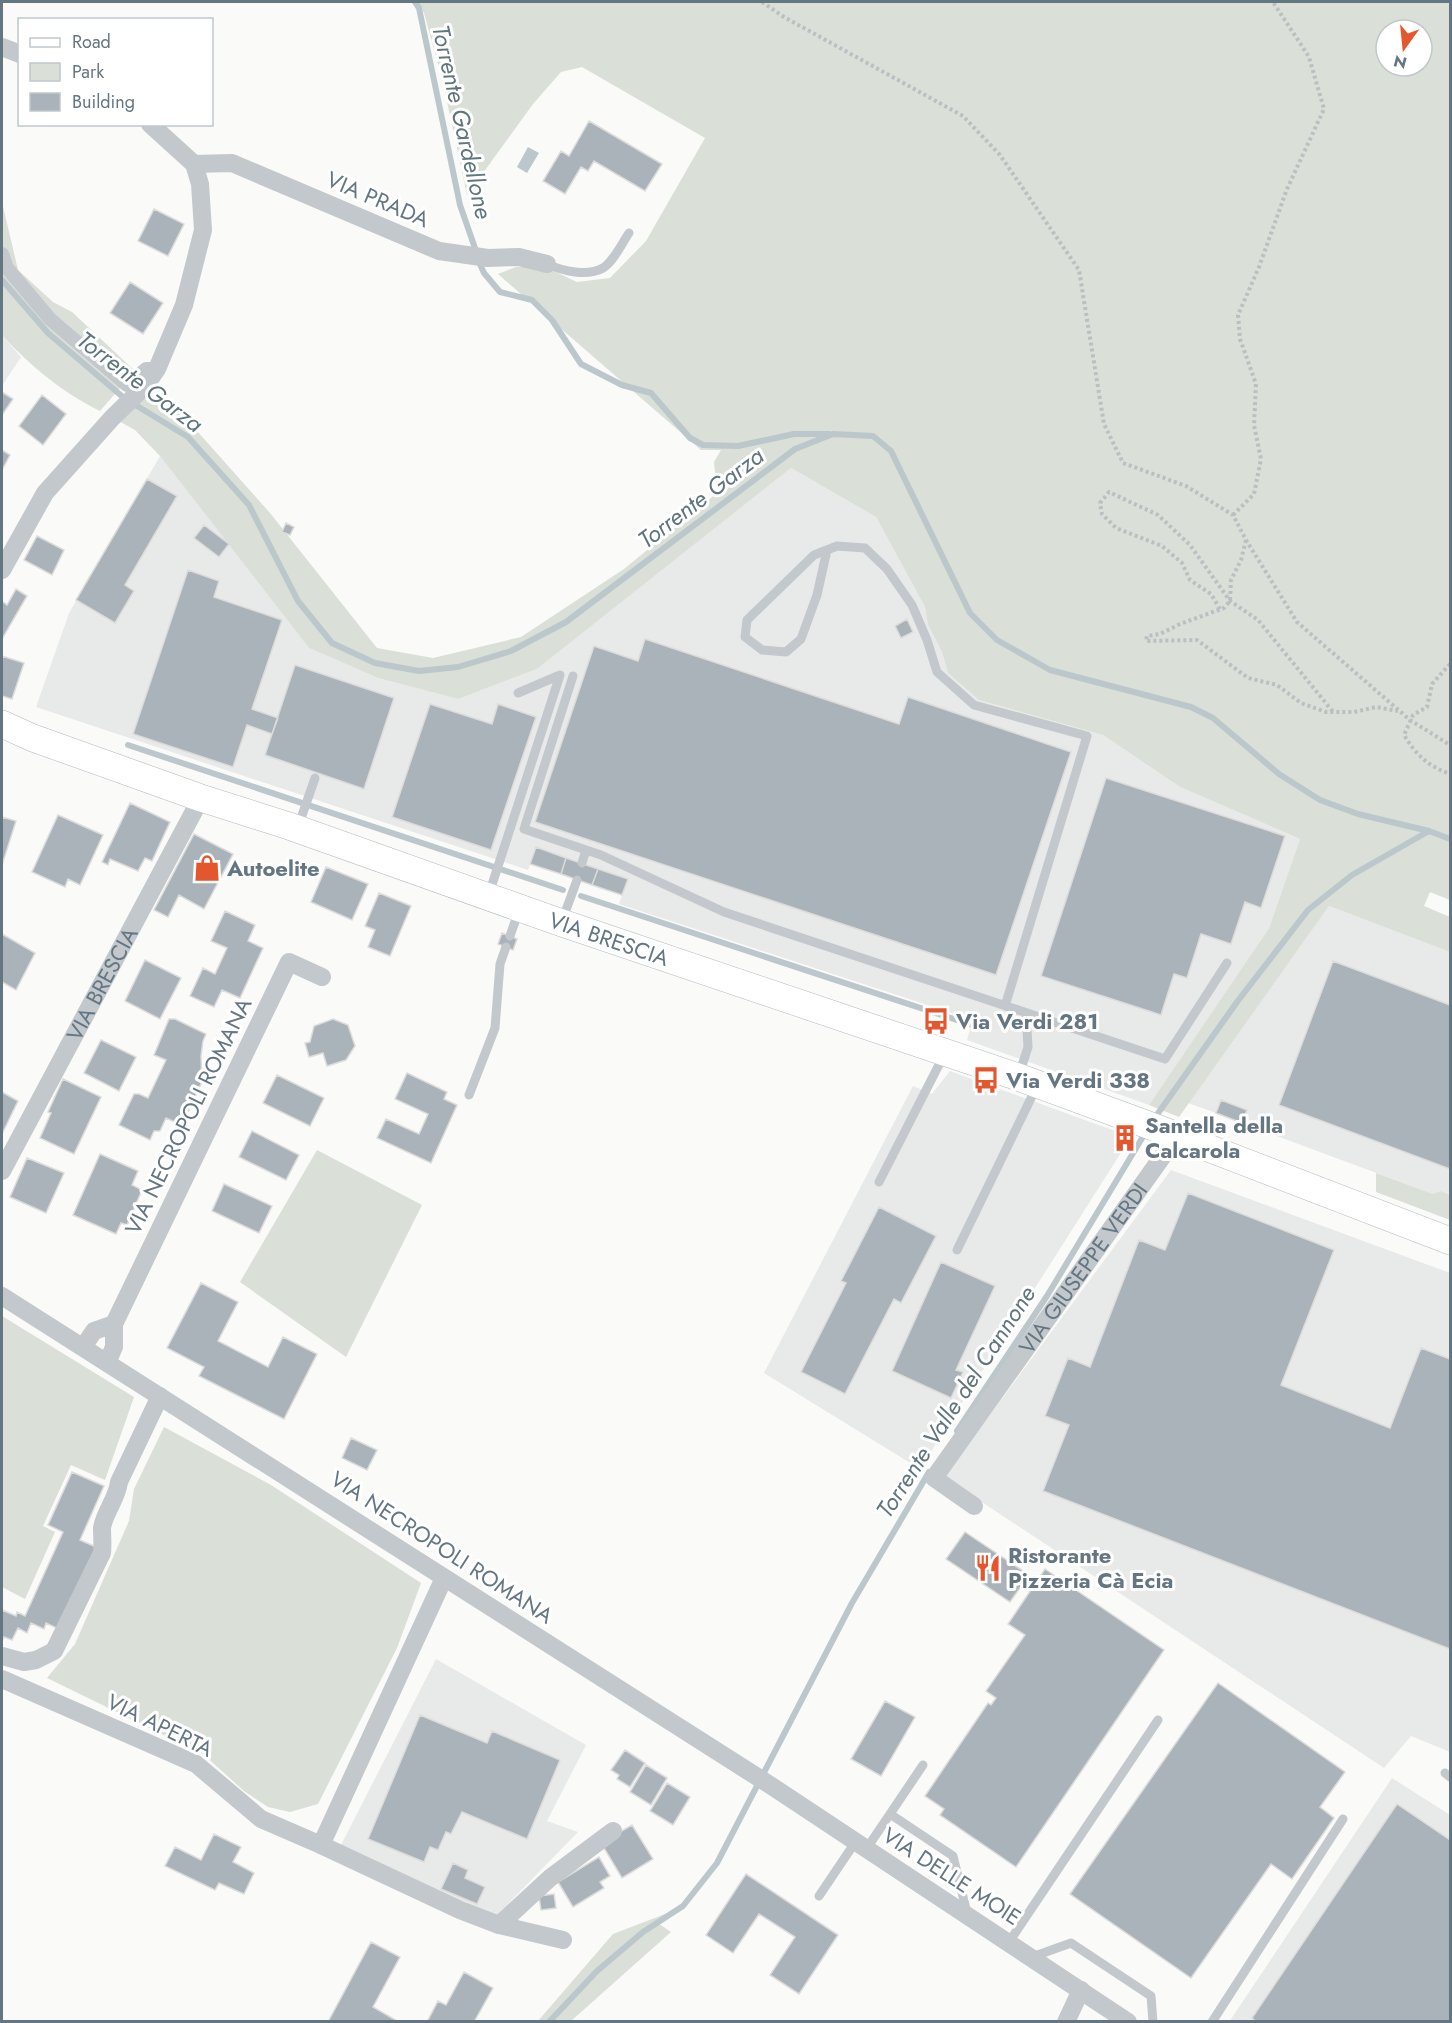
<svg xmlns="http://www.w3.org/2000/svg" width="1452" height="2023" viewBox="0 0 1452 2023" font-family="Jost,sans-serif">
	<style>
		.built { fill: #e8e9e9 }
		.green { fill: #dadfd7; fill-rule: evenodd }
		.water { fill: #bbc7cb }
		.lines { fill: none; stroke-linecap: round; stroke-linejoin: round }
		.stream { stroke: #bbc7cb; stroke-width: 6 }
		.building { fill: #aab3b9; stroke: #dcdcda; stroke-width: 1.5 }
		.secondary-casing { stroke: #b3babf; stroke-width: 28 }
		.path { stroke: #bbbfc2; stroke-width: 4; stroke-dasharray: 3 3; stroke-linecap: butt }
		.service { stroke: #c3c8cc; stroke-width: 9 }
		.pedestrian { stroke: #c3c8cc; stroke-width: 14 }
		.minor { stroke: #c3c8cc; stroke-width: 18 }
		.secondary { stroke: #fff; stroke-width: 27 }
		.labels { text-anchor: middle; stroke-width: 6; stroke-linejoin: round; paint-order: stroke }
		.street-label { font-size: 22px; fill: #657683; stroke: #fff }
		.poi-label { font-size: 22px; font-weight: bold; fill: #657683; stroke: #fff; text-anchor: start }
		.water-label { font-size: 24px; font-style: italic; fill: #60757c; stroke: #fff }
	</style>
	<rect width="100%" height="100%" fill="#fafaf8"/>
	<!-- built -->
	<path class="built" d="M2,335L21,357L2,386Z
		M160,456L309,648L378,678L458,699L537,669L791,468L876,517L925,607L928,625L942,652L948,673L979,700L1103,735L1180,787L1300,839L1269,928L1149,1105L967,1040L973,1020L619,904L622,895L530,864L528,870L36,707L69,613Z
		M1329,906L1450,952V1195L1441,1191L1433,1194L1242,1123L1247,1109L1221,1100L1216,1113L1188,1103Z
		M950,1071L1118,1132L1124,1148L920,1469L764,1373L913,1086L932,1094Z
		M1171,1170L1450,1273V1752L1411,1736L1384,1768L944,1477Z
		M436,1659L586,1745L547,1821L578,1832L496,1916L340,1847Z
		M1392,1778L1450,1815V2021L1229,2022Z"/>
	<!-- green -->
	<path class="green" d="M418,2H1450V900L1430,892L1424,906L1450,917V952L1329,906L1179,1117L1149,1105L1269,928L1300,839L1180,787L1103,735L979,700L948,673L942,652L928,625L925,607L876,517L791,468L537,669L458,699L378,678L309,648L160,456L135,430L117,420L155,389L197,431L270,513L377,648L433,658L521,637L624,569L717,493L714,462L721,450H701L498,274L516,267H545L577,282L610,278L646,241L705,138L582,67L561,72L533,104L467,195L442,78L424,13ZM1386,30H1422V66H1386Z
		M2,202L18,270L53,302L72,312L135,371L100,411C63,393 29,365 2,335Z
		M317,1150L422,1205L346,1357L240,1282Z
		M1376,1173L1433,1194L1441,1191L1450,1195V1220L1376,1192Z
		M2,1316L134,1397L105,1480L71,1465L43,1526L55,1532L25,1599L2,1587Z
		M164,1427L271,1485L421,1583L397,1648L318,1804L290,1812L268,1807L244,1791L203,1754L47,1678L75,1644L129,1521L134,1489Z
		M673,1911L659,1924L671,1932L571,2021H538L613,1934Z"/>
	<!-- water -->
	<path class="water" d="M528,147L539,153L527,173L517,167Z"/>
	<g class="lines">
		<!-- stream -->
		<path class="stream" d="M415,2L419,8L460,205L476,251
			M479,262L484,273L500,292L532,300L552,320L581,364L622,385L651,393L690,438L703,445L738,446L794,434H829
			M2,280L48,333L124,398L188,437L249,505L298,601L332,643L375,663L419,671L458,667L511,651L566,622L795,449L833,434L873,436L891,451L970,613L997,640L1050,670L1191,707L1213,718L1279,774L1320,800L1358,814L1429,831L1450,839
			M128,745L563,890
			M581,896L972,1025
			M1154,1119L1237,1002L1308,910L1352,875L1429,831
			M957,1431L1047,1296L1147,1130
			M549,2022L597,1971L643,1932L683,1906L717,1863L852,1603L929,1472"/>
	</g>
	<!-- building -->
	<path class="building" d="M589,121L662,164L645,191L594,161L588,171L581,167L565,194L543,181L561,151L569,156Z
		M154,209L184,224L168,256L138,241Z
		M130,282L163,303L143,334L110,313Z
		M2,392L13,399L2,415Z
		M42,395L66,414L43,445L19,426Z
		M2,450L10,455L2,470Z
		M147,479L177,496L125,585L134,591L115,623L76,600Z
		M286,523L294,527L290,535L282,532Z
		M204,525L229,544L219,557L194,538Z
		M37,536L64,550L52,575L24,560Z
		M188,570L219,581L214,597L282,620L252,709L278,718L272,734L247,725L233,767L133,734Z
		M16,589L27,596L2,639V601L7,605Z
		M907,619L913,632L901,638L895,626Z
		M645,639L899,724L908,697L1071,752L996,975L535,822L594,646L638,661Z
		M2,656L24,663L12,699L2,696Z
		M295,665L394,698L364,789L265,755Z
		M430,704L492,724L498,704L536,717L491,850L392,817Z
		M1106,778L1285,836L1261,908L1245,902L1231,944L1201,934L1187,978L1174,974L1161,1015L1041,976Z
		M130,803L170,822L152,861L145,858L138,871L110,859L108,865L102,862Z
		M58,815L103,835L80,885L68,879L65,887L32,872Z
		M2,817L16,821L2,865Z
		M194,834L233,854L204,909L179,895L168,917L154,910Z
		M536,847L566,858L561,874L530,864Z
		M566,858L598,869L592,885L561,874Z
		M326,867L368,884L352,920L311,902Z
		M598,869L628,879L622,895L592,885Z
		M379,893L411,906L390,956L368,947L375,930L365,926Z
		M225,911L255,925L248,941L263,948L240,998L222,990L214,1007L190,996L203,968L215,974L227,948L211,941Z
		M502,933L517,939L513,950L498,944Z
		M2,934L35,953L16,990L2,982Z
		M145,960L181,978L160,1019L125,1001Z
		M1333,961L1450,1005V1169L1279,1105Z
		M169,1019H175L206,1034L203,1041L201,1056L202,1082L187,1114H181L177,1123L166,1118L160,1131H154L150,1140L119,1125L134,1094H139L148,1098L166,1060L154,1055Z
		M333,1019L348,1025L355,1046L346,1060L327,1066L323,1053L309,1057L305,1043L310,1042L314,1026Z
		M101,1040L136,1057L119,1091L84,1073Z
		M407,1073L447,1092L444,1099L457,1105L431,1163L377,1138L386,1119L419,1134L428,1114L395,1099Z
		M277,1075L324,1098L310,1126L263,1103Z
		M63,1079L101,1097L74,1154L40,1138L51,1113L48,1112Z
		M2,1092L18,1101L2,1134Z
		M1221,1100L1247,1110L1242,1123L1216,1113Z
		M252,1131L299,1155L286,1180L239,1157Z
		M1118,1132L1129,1135L1131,1140L1124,1148Z
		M100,1154L138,1171L132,1185L142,1190L127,1225L121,1223L116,1234L73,1215Z
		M27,1158L64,1173L46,1213L10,1197Z
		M224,1184L272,1206L259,1233L212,1211Z
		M1188,1193L1334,1250L1281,1385L1390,1428L1421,1348L1450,1359V1649L1043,1491L1069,1425L1045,1416L1068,1358L1090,1367L1139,1240L1165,1250Z
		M879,1207L936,1236L901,1303L894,1299L845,1394L801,1372L846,1283L841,1281Z
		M941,1262L995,1286L956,1370L963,1372L951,1398L892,1371Z
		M201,1283L238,1302L218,1341L268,1367L283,1337L317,1354L284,1419L199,1376L204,1367L167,1348Z
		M351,1438L377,1450L367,1470L342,1458Z
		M72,1472L104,1486L80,1540L96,1547L59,1629L46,1623L44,1629L31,1623L27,1633L18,1628L12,1640L4,1637L2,1641V1610L16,1616L17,1612L25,1616L63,1532L48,1525Z
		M965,1532L1029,1575L1010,1602L946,1559Z
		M1045,1569L1164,1650L1016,1867L940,1815L944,1809L925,1796L988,1703L991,1705L996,1698L986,1691L1025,1635L1008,1624Z
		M1218,1683L1345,1772L1320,1807L1334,1818L1292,1879L1271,1864L1191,1978L1070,1894Z
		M885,1701L915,1717L881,1776L851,1759Z
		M420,1715L487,1743L492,1731L560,1760L527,1839L462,1812L451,1834L446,1832L438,1850L430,1847L424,1862L368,1839Z
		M625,1750L645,1763L630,1787L617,1779L619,1775L611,1770Z
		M646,1765L667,1778L651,1805L630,1792Z
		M667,1783L690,1797L673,1825L650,1811Z
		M1397,1804L1450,1840V2022H1256L1252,2018Z
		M632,1825L653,1859L622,1878L601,1843Z
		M214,1834L241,1847L233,1862L254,1873L244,1894L219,1883L215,1890L165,1866L175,1847L201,1860Z
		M599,1857L610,1876L600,1882L604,1888L573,1907L558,1882Z
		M453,1863L468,1870L465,1878L485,1887L477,1904L441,1889Z
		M746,1874L838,1935L799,1994L770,1975L795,1937L759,1914L733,1953L706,1935Z
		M554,1894L556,1908L541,1910L539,1896Z
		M371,1942L400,1957L373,2007L399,2022H328Z
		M464,1972L493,1988L474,2022H427L438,2001L446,2005Z"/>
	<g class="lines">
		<defs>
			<g id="secondary">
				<path id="s3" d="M2,724L33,738L201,798L289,826L562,923L1018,1077L1159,1129L1450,1241"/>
			</g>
		</defs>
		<!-- secondary casing -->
		<use href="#secondary" class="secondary-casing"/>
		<!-- path -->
		<path class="path" d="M762,2L784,17L963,116L1000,155L1079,270L1104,424L1123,463L1186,486L1233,515L1246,540L1297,622L1410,720L1450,745
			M1233,515L1254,494L1261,459L1254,425L1256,384L1240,339L1238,315L1259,267L1287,189L1324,109L1309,57L1273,2
			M1246,540L1241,560L1231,580L1230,601L1224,608L1180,624L1160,634L1147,636L1146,641L1197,640L1248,678L1277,685L1301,703L1326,712H1354L1376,707L1398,711
			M1220,609L1211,594L1190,580L1182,563L1162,546L1116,528L1102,514L1100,503L1109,492L1158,515L1190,545L1230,601L1258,620L1334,713
			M1450,664L1432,684L1427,707L1413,715L1404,735C1416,755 1428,766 1450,774"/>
		<!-- service -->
		<path class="service" d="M547,264C563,271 587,277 603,268C614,261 622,243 629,233
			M827,550L817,595L801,639L786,652L762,650L745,637L747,620L814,555L837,546L865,548L887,569L912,605L927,640L937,672L974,705L1087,736L1005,1006
			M573,676L524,829L601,855L724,912L1165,1059L1227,963
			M298,827L315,778
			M582,863L586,850
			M489,894L560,675L518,693
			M562,921L577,880
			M510,936L519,910
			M1019,1075L1028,1047L1026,1013
			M469,1095L495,1028L500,964L506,947
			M879,1182L945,1053
			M957,1250L1036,1088
			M1445,1773L1450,1777
			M890,1814L923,1765
			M867,1848L890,1814L953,1856L967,1913
			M819,1896L856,1841
			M1009,1942L1158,1720
			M1032,1957L1071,1943L1151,1996L1153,2022
			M1212,2022L1343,1819"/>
		<!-- pedestrian -->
		<path class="pedestrian" d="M2,254L7,268L50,319L127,385L146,369H157"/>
		<!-- minor -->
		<g class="minor">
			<path d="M2,47L20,54"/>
			<path d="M194,164L232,163L439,251L488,258L519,257L547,264"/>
			<path d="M2,570L45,493L112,418L146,385L157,369L184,305L203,230L200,184L194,164L150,124"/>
			<path id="s1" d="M2,1171L201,798"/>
			<path d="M2,1296L770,1785L1128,2022"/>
			<path d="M83,1347L94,1331L114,1324"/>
			<path d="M107,1363L114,1347V1324L289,962L322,977"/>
			<path id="s2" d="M974,1506L934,1478L1177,1136"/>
			<path d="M2,1656L24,1662L36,1660L54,1651L102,1553C103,1545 102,1536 102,1528C104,1513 117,1499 119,1482L160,1396"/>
			<path d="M2,1679L196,1764L261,1819L321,1845L444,1578"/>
			<path d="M321,1845L460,1910L499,1925L563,1940"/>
			<path d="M499,1925L550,1878L613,1831"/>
			<path d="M1066,2022L1081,1990"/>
		</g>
		<!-- secondary -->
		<use href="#secondary" class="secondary"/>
	</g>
	<!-- icons -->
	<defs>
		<symbol id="shop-bare" viewBox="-9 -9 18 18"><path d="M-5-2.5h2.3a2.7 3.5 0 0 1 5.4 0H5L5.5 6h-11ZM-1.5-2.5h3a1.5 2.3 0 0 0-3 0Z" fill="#e4572e" stroke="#fff" stroke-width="2.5" paint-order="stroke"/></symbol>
		<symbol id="bus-bare" viewBox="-9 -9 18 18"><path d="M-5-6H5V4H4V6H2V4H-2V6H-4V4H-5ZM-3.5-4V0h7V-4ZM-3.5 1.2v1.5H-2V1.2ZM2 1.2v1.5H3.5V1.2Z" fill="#e4572e" stroke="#fff" stroke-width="2.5" paint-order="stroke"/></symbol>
		<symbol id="building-bare" viewBox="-9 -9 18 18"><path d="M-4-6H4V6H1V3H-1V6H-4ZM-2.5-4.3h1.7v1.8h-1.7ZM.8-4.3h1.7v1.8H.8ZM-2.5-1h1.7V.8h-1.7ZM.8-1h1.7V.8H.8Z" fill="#e4572e" stroke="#fff" stroke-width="2.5" paint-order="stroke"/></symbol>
		<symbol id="restaurant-bare" viewBox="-9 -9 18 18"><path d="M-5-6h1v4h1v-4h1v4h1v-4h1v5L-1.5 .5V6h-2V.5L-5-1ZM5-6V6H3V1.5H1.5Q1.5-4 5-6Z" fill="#e4572e" stroke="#fff" stroke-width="2.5" paint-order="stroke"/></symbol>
	</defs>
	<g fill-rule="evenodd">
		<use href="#shop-bare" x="188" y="849" width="38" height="38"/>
		<use href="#bus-bare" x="917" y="1002" width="38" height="38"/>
		<use href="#bus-bare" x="967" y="1061" width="38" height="38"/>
		<use href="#building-bare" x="1106" y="1119" width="38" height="38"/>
		<use href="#restaurant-bare" x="969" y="1549" width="38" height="38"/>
	</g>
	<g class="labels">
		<!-- street labels -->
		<g class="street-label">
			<text transform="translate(378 199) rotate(23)" y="8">VIA PRADA</text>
			<text dy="8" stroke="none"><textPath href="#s3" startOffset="644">VIA BRESCIA</textPath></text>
			<text dy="8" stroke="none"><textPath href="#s1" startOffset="212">VIA BRESCIA</textPath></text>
			<text transform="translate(188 1116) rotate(-64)" y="8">VIA NECROPOLI ROMANA</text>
			<text dy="8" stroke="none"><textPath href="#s2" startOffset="306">VIA GIUSEPPE VERDI</textPath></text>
			<text transform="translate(442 1547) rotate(33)" y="8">VIA NECROPOLI ROMANA</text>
			<text transform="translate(160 1725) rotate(26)" y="8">VIA APERTA</text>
			<text transform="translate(952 1876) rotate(33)" y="8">VIA DELLE MOIE</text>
		</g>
		<!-- poi labels -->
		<g class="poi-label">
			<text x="227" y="876">Autoelite</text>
			<text x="956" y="1029">Via Verdi 281</text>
			<text x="1006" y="1088">Via Verdi 338</text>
			<text x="1145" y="1133">Santella della<tspan x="1145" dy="25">Calcarola</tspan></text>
			<text x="1008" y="1563">Ristorante<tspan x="1008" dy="25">Pizzeria Cà Ecia</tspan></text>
		</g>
		<!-- water labels -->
		<g class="water-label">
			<text transform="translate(462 122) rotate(77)" y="8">Torrente Gardellone</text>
			<text transform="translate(140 382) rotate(37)" y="8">Torrente Garza</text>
			<text transform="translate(701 498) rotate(-37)" y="8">Torrente Garza</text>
			<text transform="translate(956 1402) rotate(-57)" y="8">Torrente Valle del Cannone</text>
		</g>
	</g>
	<!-- border -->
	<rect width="1452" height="2023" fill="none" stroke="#657683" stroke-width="6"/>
	<!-- legend -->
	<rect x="18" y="18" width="195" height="108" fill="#ffffff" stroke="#c1c8cd" stroke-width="1.5"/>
	<rect x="30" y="38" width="30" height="9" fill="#ffffff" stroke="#c1c8cd" stroke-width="1.5"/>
	<text x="72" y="48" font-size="18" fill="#657683">Road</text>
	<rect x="30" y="63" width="30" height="18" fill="#dadfd7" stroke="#c1c8cd" stroke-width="1.5"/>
	<text x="72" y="78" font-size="18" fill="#657683">Park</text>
	<rect x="30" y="93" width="30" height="18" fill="#aab3b9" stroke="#c1c8cd" stroke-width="1.5"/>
	<text x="72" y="108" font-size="18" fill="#657683">Building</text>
	<!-- north arrow -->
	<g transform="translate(1404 48) rotate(195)"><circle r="28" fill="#ffffff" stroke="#c1c8cd" stroke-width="1.5"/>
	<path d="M0-4.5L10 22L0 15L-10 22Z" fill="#e4572e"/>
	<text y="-9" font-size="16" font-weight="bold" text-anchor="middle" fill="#657683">N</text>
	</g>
</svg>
